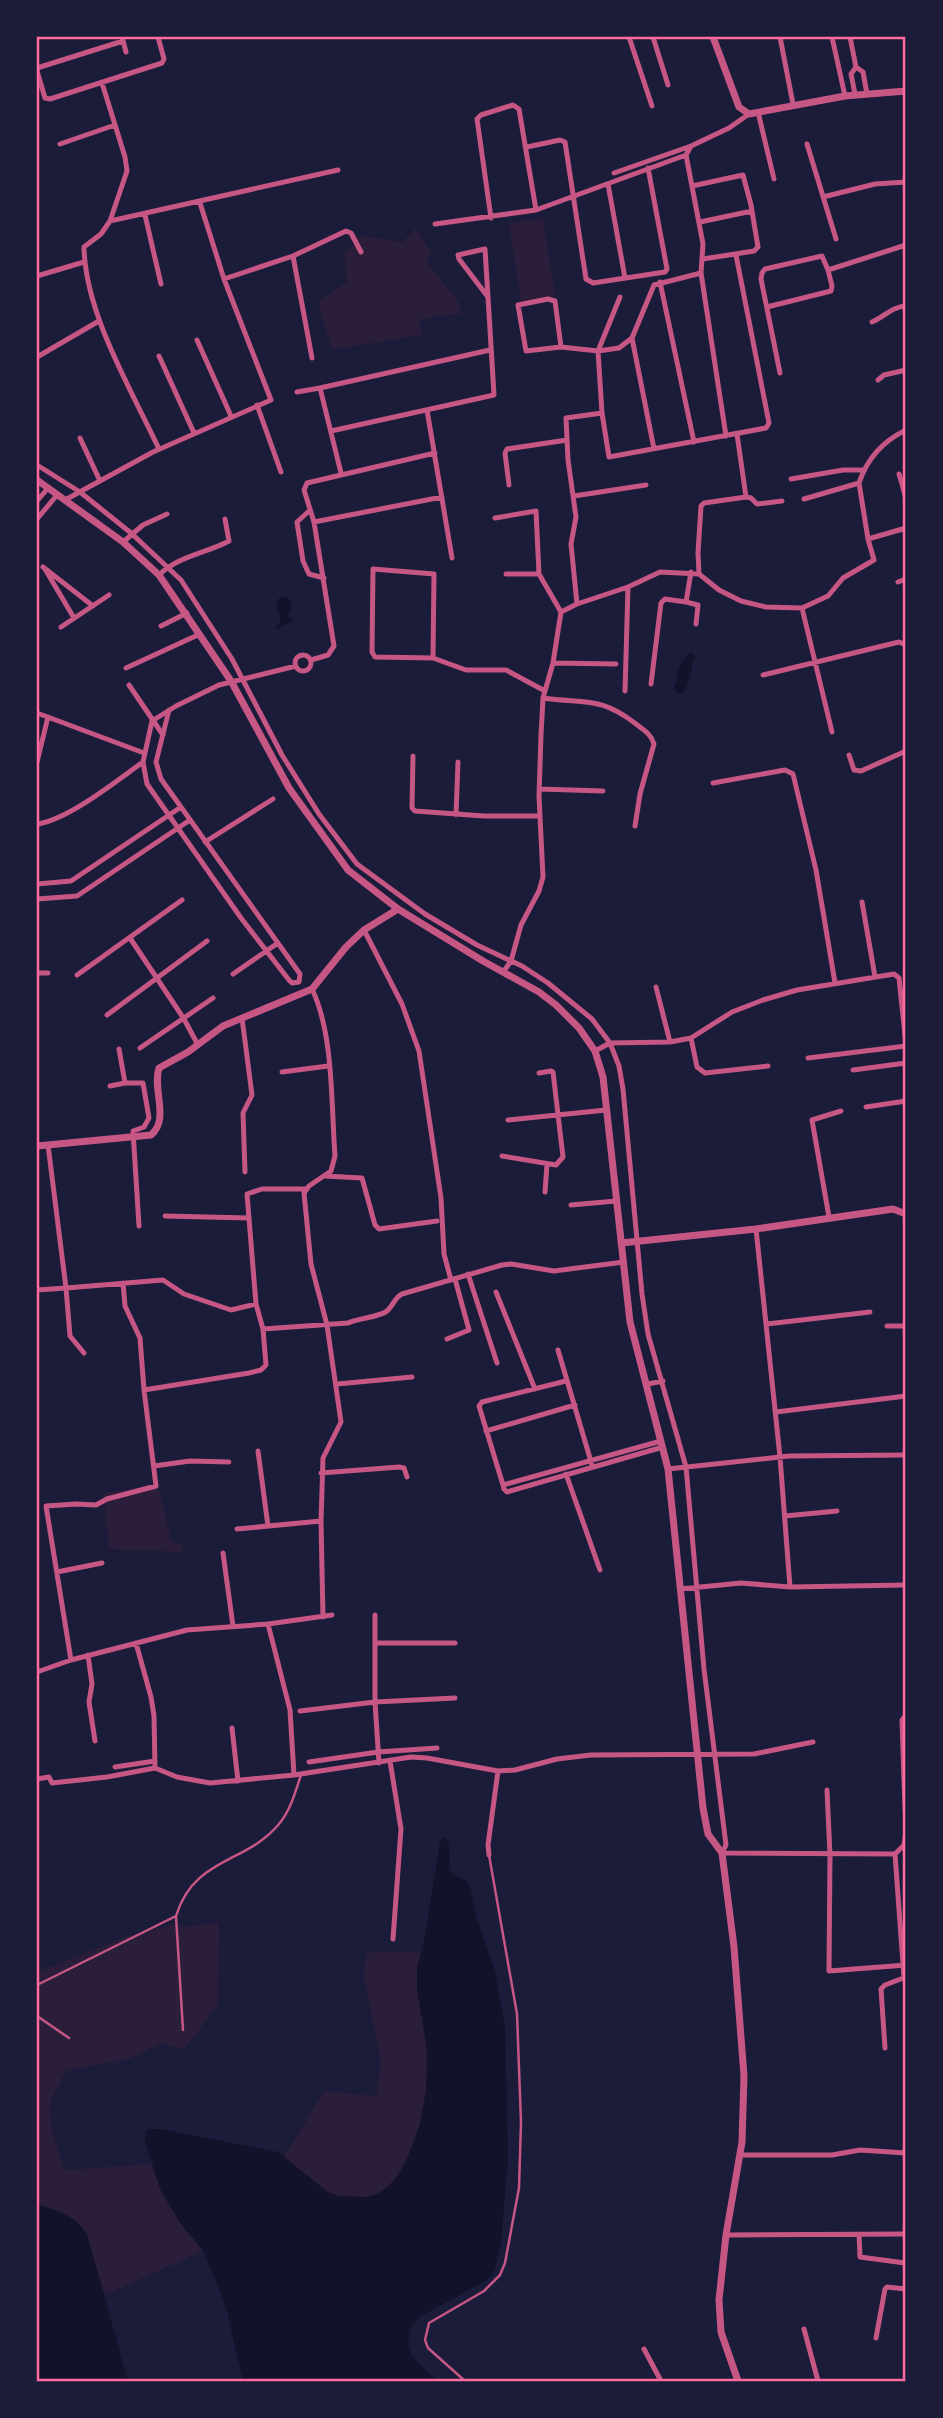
<svg xmlns="http://www.w3.org/2000/svg" width="943" height="2418" viewBox="0 0 943 2418" font-family="Inter,sans-serif">
	<style>
		.green { fill: #2a1e3b }
		.water { fill: #12122b }
		.lines { fill: none; stroke-linecap: round; stroke-linejoin: round }
		.service { stroke: #c65784; stroke-width: 2.5 }
		.minor { stroke: #c65784; stroke-width: 5 }
		.tertiary { stroke: #c65784; stroke-width: 7 }
		.neatline { fill: none; stroke: #ff6b9d; stroke-width: 2.5 }
	</style>
	<rect width="100%" height="100%" fill="#1b1b3a"/>
	<!-- green -->
	<path class="green" d="M543,218L555,296L521,302L509,223Z
		M416,228L431,253L427,262L457,300L463,313L420,319L422,335L332,350L318,301L347,282L344,254L357,242L358,235L402,242Z
		M158,1485L171,1540L183,1545V1552L109,1549L103,1493Z
		M219,1922L218,2005L184,2050L163,2043L128,2059L66,2071L50,2102L51,2126L64,2170L151,2164L161,2191L181,2224L203,2251L105,2295L87,2235L66,2215L37,2204V1972L128,1936L174,1924L185,1927Z
		M394,1951L420,1953C413,1991 429,2031 428,2070C426,2120 402,2225 330,2193C314,2186 298,2169 284,2157L324,2091L376,2096L381,2062L363,1973L367,1953Z"/>
	<!-- water -->
	<path class="water" d="M286,596L292,604L288,617L294,619L277,630L276,627L281,620L276,604L279,598Z
		M691,652L695,657C689,670 692,683 682,693L678,694L674,688L678,678L677,671C682,664 685,656 691,652Z
		M445,1837L449,1843L450,1870L455,1875L467,1881L470,1887L476,1916L495,1971L505,2028L508,2157L501,2242L494,2272L487,2280L421,2316L411,2327L408,2342L412,2356L437,2381H243L226,2307L211,2269L203,2250L181,2224L161,2191L145,2141L146,2131L149,2129H160L278,2152L328,2192L339,2196L365,2197L376,2195L387,2188L396,2179L407,2159L420,2124L426,2090L427,2050L417,1990V1968L424,1941L440,1842Z
		M37,2204C56,2210 77,2216 87,2235L128,2381H37Z"/>
	<g class="lines">
		<!-- service -->
		<path class="service" d="M37,1985L176,1916
			M37,2016L69,2038
			M183,2030L176,1916C194,1857 246,1864 279,1824C291,1810 295,1792 301,1775
			M465,2381L428,2348L425,2340L429,2323L484,2291L500,2275L505,2263L519,2188L521,2122L517,2014L489,1855"/>
		<!-- minor -->
		<path class="minor" d="M122,37L126,52
			M629,37L652,106
			M653,37L668,85
			M780,37L793,104
			M832,37L845,96
			M850,37L856,67L851,74L855,94
			M856,67L863,72L867,94
			M37,68L123,41
			M37,71L45,98L50,99L162,63L164,59L158,37
			M102,83L125,157L127,171L110,221L101,234L84,247C85,313 131,389 159,449
			M758,112L774,179
			M60,144L115,125
			M807,144L836,239
			M527,147L560,140L565,142L586,279L593,283L665,272L667,269L648,168
			M614,173L691,146
			M608,184L625,278
			M692,186L743,175L751,205L758,247L754,251L703,259
			M823,197L875,184L906,182
			M145,215L161,284
			M491,218L477,119L481,115L513,105L519,109L536,210
			M110,221L338,170
			M700,222L752,211
			M435,224L536,210L686,155
			M293,256L312,358
			M37,276L84,262
			M224,279L293,256L346,231L351,233L361,252
			M660,282L694,442
			M620,297L598,351L602,413L609,457L766,428L769,423L736,255
			M767,307L831,291L832,286L828,270
			M872,322C886,316 891,307 906,306
			M632,338L654,449
			M197,340L231,416
			M561,347L555,301L548,299L518,305L526,351L561,347L598,351L619,348L632,338L654,285L701,273
			M159,356L194,433
			M37,357L99,321
			M780,373L761,279L762,273L765,269L822,256L828,270L906,245
			M878,380L884,375L906,370
			M320,388L341,473
			M297,392L320,388L490,350
			M257,405L281,472
			M427,410L452,558
			M331,431L494,395L488,297L459,259L458,255L485,249L488,297
			M726,436L701,273L703,244L686,155L691,146L729,128L749,114
			M80,438L100,481
			M37,465L80,492L131,533L181,580L232,659L282,755L319,814L357,864L425,914L477,945L522,966L548,983L592,1019L610,1043L619,1066L623,1089L642,1294L648,1334L686,1467L704,1669L726,1845L722,1853L895,1854L904,1845L906,1832
			M899,474L902,484
			M791,479L843,470H863
			M906,483L902,484L906,499
			M509,485L505,453L507,449L567,440
			M574,496L646,485
			M746,497L751,498L757,504L782,501
			M804,499L859,483C867,459 883,441 906,430
			M65,500L153,452L271,400L224,279L200,203
			M37,501L48,488
			M309,511L297,522L303,561L309,574L324,578
			M495,518L536,511L539,574L561,612
			M37,519L57,495
			M314,522L442,497
			M868,539L906,528
			M123,542L143,525L167,514
			M43,567L93,606
			M45,569L74,618
			M506,574H539
			M699,574L698,553L701,506L704,503L746,497L737,434
			M159,575C178,556 207,553 229,541L225,519
			M898,582L906,579
			M686,602L698,605L696,624
			M577,604L571,544L576,517L568,460L566,418L602,413
			M802,608L832,732
			M161,626L187,613
			M61,627L109,595
			M295 663a8 8 0 1 1 16 0a8 8 0 1 1-16 0Z
			M433,658L434,574L373,569L372,652L375,657L433,658L466,670H506L545,691
			M311,660L328,655L334,646L314,522L304,490L307,483L435,453
			M553,663L616,664
			M126,668L200,634
			M763,675L899,642L906,645
			M651,684L661,603L665,599L686,602L691,572
			M129,685L163,735
			M625,691L628,587
			M543,698C585,704 600,696 636,724C644,730 651,734 654,744L640,794L635,826
			M37,713L144,753
			M152,721L143,762L147,784L241,918L289,980L292,983L299,982L300,974L161,779L156,762L169,710
			M152,721L176,706L219,685L296,666
			M849,755L854,770L861,771L906,751
			M413,756L412,808L415,811L484,816H540
			M37,762L48,717
			M713,783L785,770L793,774L816,870L835,983
			M539,789L603,791
			M456,815L458,762
			M37,824C68,820 116,781 143,762
			M205,842L273,799
			M37,884L71,881L181,807
			M37,899L77,896L190,820
			M862,902L875,977
			M364,930L402,1004L419,1051L441,1198L444,1254L451,1280
			M130,938L184,1019L198,1045
			M504,971L511,961L521,925L539,891L543,877L539,796L541,735L543,698L553,663L561,612L577,604L628,587L660,572L699,574L719,590L741,601L766,607L802,608L828,596L843,578L874,560L868,539L859,483
			M37,973H48
			M233,974L278,943
			M77,975L182,900
			M899,978L906,1045
			M656,987L670,1042
			M312,989C334,1035 331,1105 335,1156L331,1171L309,1186L304,1193L311,1264L327,1325L341,1422L323,1458L321,1521L323,1617
			M107,1015L207,941
			M242,1018L252,1095L243,1113L245,1172
			M691,1038L697,1067L705,1073L768,1066
			M140,1048L213,998
			M119,1049L125,1083H143L149,1118L144,1127L133,1131L139,1226
			M595,1051L610,1043L670,1042L691,1038L732,1012L763,1000L797,990L894,974L899,978
			M808,1058L906,1046
			M853,1070L906,1063
			M282,1072L328,1066
			M110,1086L125,1083
			M866,1107L906,1101
			M508,1120L606,1110
			M48,1145L66,1288L163,1280L184,1294L231,1310L256,1304L263,1329L266,1365L261,1370L249,1373L144,1390L156,1486L107,1499L96,1505L76,1504L46,1506L71,1660
			M502,1156L556,1165L563,1157L553,1072L551,1071L539,1073
			M325,1176L362,1178L375,1225L379,1229L437,1221
			M545,1192L547,1164
			M571,1205L616,1201
			M165,1216L249,1218
			M829,1217L812,1120L841,1111
			M756,1229L780,1457L790,1587
			M468,1274L497,1363
			M123,1283L125,1306L140,1338L144,1390
			M37,1290L66,1288L70,1336L84,1353
			M496,1292L535,1389
			M256,1304L247,1194L262,1189H307
			M767,1324L870,1312
			M887,1326H906
			M263,1329L348,1323C359,1318 380,1317 387,1311C394,1305 394,1298 402,1294L502,1265L511,1264L554,1271L624,1262
			M447,1339L469,1330L455,1279
			M558,1350L592,1465
			M337,1384L412,1377
			M648,1384L663,1381
			M776,1412L906,1396
			M486,1431L575,1405
			M258,1451L268,1526
			M154,1466L190,1461L229,1462
			M668,1469L789,1456L906,1455
			M321,1473L399,1467L404,1468L407,1477
			M566,1474L600,1570
			M503,1485L479,1406L482,1402L566,1381
			M504,1489L503,1485L661,1441
			M504,1489L507,1492L663,1447
			M785,1516L837,1511
			M237,1529L321,1521
			M223,1553L233,1626
			M57,1572L102,1563
			M680,1589L741,1583L790,1587L906,1585
			M375,1615V1702L379,1763
			M268,1624L290,1710L294,1775
			M136,1643L151,1697L154,1716L155,1768
			M375,1643H455
			M88,1655L92,1684L89,1702L95,1741
			M37,1672L71,1660L187,1630L268,1624L332,1615
			M300,1711L375,1702L455,1698
			M232,1728L238,1781
			M390,1761L401,1829L393,1939
			M309,1762L378,1752L437,1748
			M115,1767L155,1761
			M155,1768L177,1777L210,1783L294,1775L411,1757L427,1758L498,1771L515,1770L557,1759L591,1755L754,1754L813,1742
			M37,1779L49,1777L52,1783L107,1777L155,1768
			M904,1781L902,1720L906,1715
			M904,1781L906,1826
			M827,1790L830,1855L829,1971L906,1965
			M895,1854L904,1978
			M489,1855L488,1845L498,1771
			M885,2048L881,1989L885,1985L906,1977
			M740,2155H832L860,2150L906,2153
			M859,2234L860,2257L905,2263
			M726,2235L906,2234
			M804,2329L818,2381
			M876,2338L885,2289L887,2287L906,2289
			M644,2349L661,2381"/>
		<!-- tertiary -->
		<path class="tertiary" d="M713,37L739,107L749,114L845,96L906,91
			M37,480L123,542L159,575L231,681L289,788L348,870L398,909L483,961L539,992L556,1005L579,1028L595,1051L603,1077L630,1322L668,1469L703,1808L708,1834L722,1853L734,1947L744,2076L742,2142L726,2235L719,2300L721,2332L738,2381
			M37,1146L151,1135C170,1119 152,1090 159,1068L188,1052L223,1026L312,989L346,947L364,930L398,909
			M621,1243L756,1229L893,1209L906,1214"/>
	</g>
	<!-- border -->
	<rect width="943" height="2418" fill="none" stroke="#1b1b3a" stroke-width="77"/>
	<rect x="38" y="38" width="866" height="2342" class="neatline"/>
</svg>
